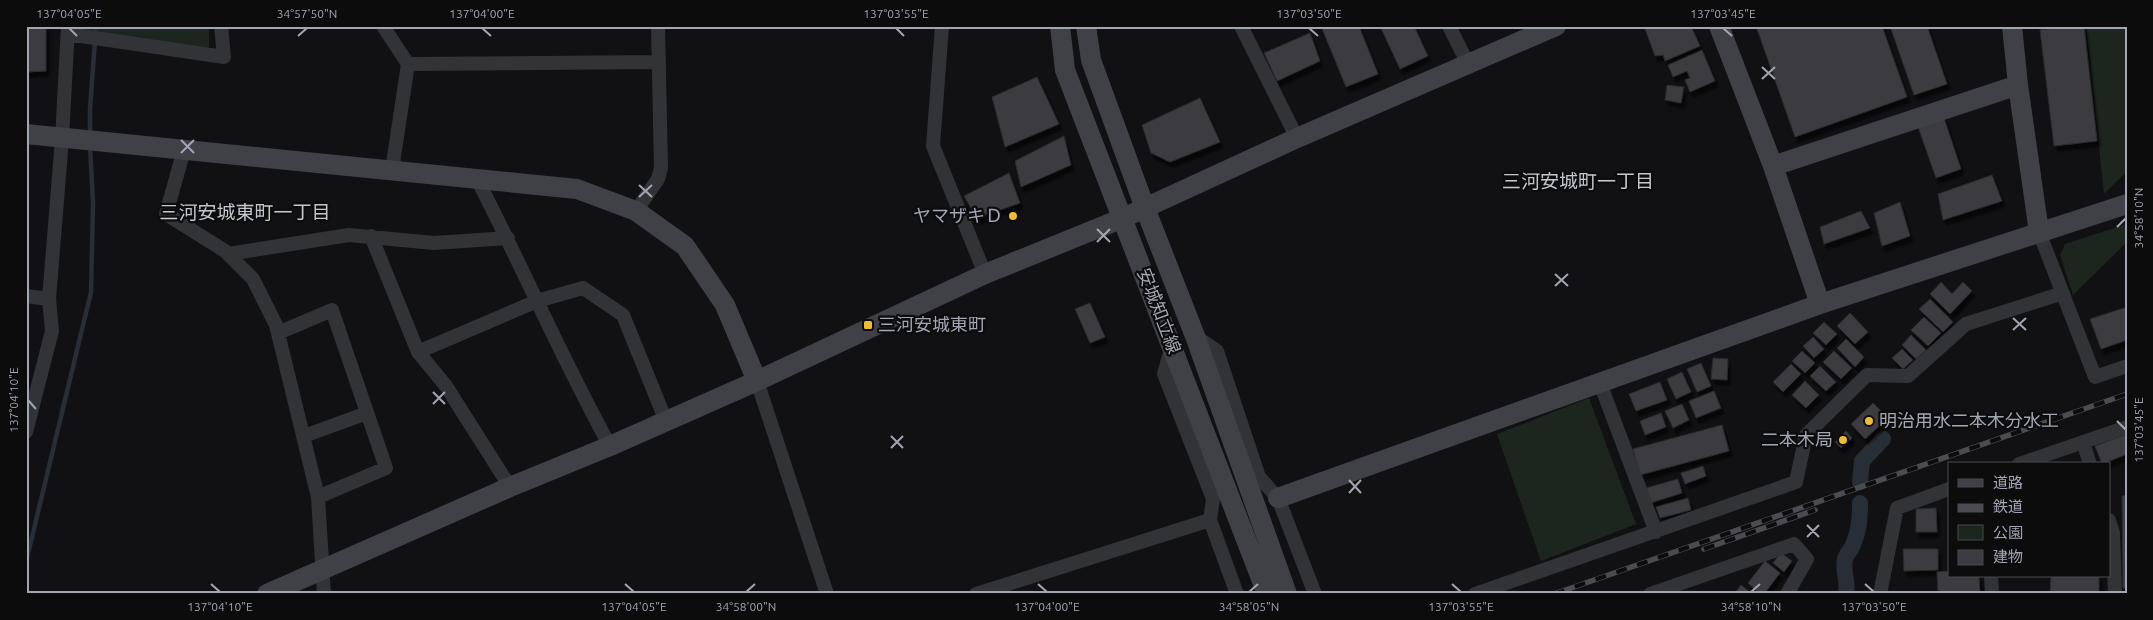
<svg xmlns="http://www.w3.org/2000/svg" width="2153" height="620" viewBox="0 0 2153 620" font-family="Ubuntu,'Noto Sans JP',sans-serif">
	<style>
		.green { fill: #1d251f }
		.lines { fill: none; stroke-linecap: round; stroke-linejoin: round }
		.stream { stroke: #282e36; stroke-width: 4.5 }
		.canal { stroke: #282e36; stroke-width: 16 }
		.building { fill: #3b3b40; stroke: #2b2b2f; filter: url(#shadow) }
		.street { stroke: #323337; stroke-width: 14 }
		.secondary { stroke: #404147; stroke-width: 20 }
		.rail-casing { stroke: #4b4c52; stroke-width: 5.5 }
		.rail { stroke: #0c0c0d; stroke-width: 4; stroke-dasharray: 11; stroke-linecap: butt }
		.ticks { fill: none; stroke: #a2a6b3; stroke-width: 2 }
		.poi-dot { fill: #efbd2d; stroke: #0c0c0d; stroke-width: 2 }
		.labels { text-anchor: middle; stroke-width: 4.5; stroke-linejoin: round; paint-order: stroke }
		.poi-label { font-size: 18px; fill: #a2a6b3; stroke: #0c0c0d; text-anchor: end }
		.street-label { font-size: 18px; fill: #a2a6b3; stroke: #0c0c0d }
		.neighbourhood-label { font-size: 19px; fill: #c3c6cf; stroke: #0c0c0d }
		.neatline { fill: none; stroke: #a2a6b3; stroke-width: 2 }
		.ticks-label { font-size: 12px; text-anchor: middle; fill: #a2a6b3 }
	</style>
	<defs>
		<filter id="shadow"><feDropShadow dx="3" dy="5.5" stdDeviation="1" flood-color="#0009"/></filter>
	</defs>
	<rect width="100%" height="100%" fill="#111113"/>
	<!-- green -->
	<path class="green" d="M73,26H209V55L68,34Z
		M2086,26H2127V171L2104,194Z
		M2127,224V242L2073,295L2060,255L2065,244Z
		M1589,398L1636,524L1541,561L1497,434Z"/>
	<g class="lines">
		<!-- stream -->
		<path class="stream" d="M90,136V109L96,26
			M26,562L91,292L93,203L90,146"/>
		<!-- canal -->
		<path class="canal" d="M1860,482L1862,461L1883,439
			M1846,594C1849,582 1842,571 1845,559C1846,554 1851,550 1853,545C1859,531 1860,519 1860,503"/>
	</g>
	<!-- building -->
	<path class="building" d="M26,26H46V71L26,72Z
		M1321,26H1359L1378,74L1346,87Z
		M1380,26H1414L1428,56L1400,69Z
		M1644,26H1691L1700,46L1665,61L1663,55L1655,56Z
		M1756,26H1882L1907,97L1795,137Z
		M1890,26H1927L1947,84L1914,95Z
		M2069,26H2084L2097,141L2054,146L2040,30Z
		M1310,33L1320,61L1277,81L1264,53Z
		M1702,50L1715,81L1690,92L1685,80L1690,78L1687,71L1673,77L1668,65Z
		M1037,77L1059,124L1005,147L992,97Z
		M1667,85L1684,87L1681,103L1665,100Z
		M1200,98L1220,142L1170,162L1151,153L1142,125Z
		M1943,115L1961,169L1936,178L1917,124Z
		M1064,136L1071,165L1021,187L1015,161Z
		M1009,173L1020,203L977,218L964,196Z
		M1992,175L2002,201L1943,220L1938,194Z
		M1900,202L1910,236L1882,246L1874,213Z
		M1861,211L1870,228L1824,244L1820,227Z
		M1941,282L1952,294L1963,282L1972,291L1950,314L1930,294Z
		M1930,299L1953,322L1943,332L1919,309Z
		M1090,303L1105,337L1090,343L1075,309Z
		M2127,307V340L2101,349L2090,319Z
		M1850,313L1868,332L1855,344L1837,326Z
		M1924,317L1941,333L1928,346L1911,330Z
		M1824,322L1837,334L1826,345L1813,333Z
		M1911,335L1926,350L1916,359L1902,345Z
		M1813,337L1824,349L1814,358L1803,346Z
		M1846,339L1864,357L1855,367L1837,348Z
		M1902,349L1913,360L1903,369L1892,358Z
		M1802,351L1815,363L1805,373L1792,361Z
		M1834,351L1852,368L1841,379L1823,362Z
		M1713,358L1728,359L1727,380L1711,379Z
		M1701,363L1711,386L1697,392L1687,369Z
		M1791,364L1801,374L1783,392L1773,382Z
		M1820,366L1836,382L1826,391L1810,376Z
		M1682,372L1691,392L1676,399L1667,379Z
		M1805,381L1819,395L1806,408L1792,395Z
		M1660,382L1667,400L1636,411L1629,394Z
		M1714,391L1721,408L1696,418L1689,401Z
		M1873,403L1888,418L1865,439L1851,424Z
		M1682,404L1689,420L1673,428L1665,411Z
		M1661,413L1666,427L1645,435L1640,421Z
		M1722,425L1729,451L1640,475L1633,449Z
		M1846,431L1852,438L1841,448L1835,442Z
		M2127,434V454L2102,464L2095,446Z
		M1703,466L1706,476L1685,484L1681,473Z
		M1678,479L1682,493L1650,503L1646,488Z
		M2127,495V588H2123L2122,496Z
		M1688,498L1691,510L1660,518L1656,507Z
		M1936,508L1937,532H1916V509Z
		M1903,549H1938V570L1904,571Z
		M1781,553L1792,561L1784,572L1773,563Z
		M1765,561L1780,573L1764,594H1760L1748,583Z
		M1949,571V576H1979L1980,594H1938L1937,572Z
		M2051,576H2099V594H2050Z
		M1741,585L1752,594H1734Z"/>
	<g class="lines">
		<!-- street -->
		<path class="street" d="M383,26L408,64L392,170
			M942,26L933,146L985,274
			M1241,26L1297,138
			M1449,26L1468,64
			M68,34L224,57L221,26
			M408,64L659,62
			M184,150L166,214L225,251L253,279L276,325L318,497L324,594
			M477,179C523,268 562,359 610,446
			M636,211L658,179L661,168L658,26
			M2039,232L2095,377L2127,366
			M371,236L418,352L446,386L510,487
			M228,254L349,235L434,243L508,238
			M26,296L49,299
			M278,333L332,310L386,468L318,497
			M1195,336L1217,351L1259,477L1278,498L1315,594
			M1172,345L1164,374L1213,499L1210,520L1237,594
			M418,352L537,301L583,288L623,315L666,421
			M757,381L827,594
			M1600,383L1656,532
			M26,432L52,331L49,299L62,139L68,26
			M304,436L367,413
			M2083,442L2090,464
			M2019,464L2127,427
			M2109,520L2113,533L2115,594
			M1991,576L1992,594
			M976,594L1210,520
			M1475,594L1796,482L1806,435L1867,375L1908,376L1966,324L2063,293
			M1650,594L1794,544L1807,559L1787,594
			M1880,594L1897,508L1949,489"/>
		<!-- secondary -->
		<path class="secondary" d="M1060,26L1065,70L1267,594
			M1086,26L1091,60L1145,208L1195,336L1287,594
			M1719,26L1773,166L1820,304
			M2012,26L2018,85L2039,232
			M26,134L577,189L636,211L685,246L725,305L757,381
			M1773,166L2018,85
			M1278,498L1820,304L2127,204
			M267,594L510,487L610,446L757,381L985,274L1123,218L1297,138L1556,26"/>
		<defs>
			<path id="rail" d="M1704,549L1815,510
				M1554,594L2127,394"/>
		</defs>
		<!-- rail casing -->
		<use href="#rail" class="rail-casing"/>
		<!-- rail -->
		<use href="#rail" class="rail"/>
	</g>
	<!-- ticks -->
	<path class="ticks" d="M69,28L77,36M482,28L491,36M896,28L904,36M1309,28L1318,36M1723,28L1732,36M298,36L307,28M1762,67L1775,79M1762,79L1775,67M181,140L194,153M181,153L194,140M639,185L652,197M639,197L652,185M2117,227L2126,218M1097,229L1110,242M1097,242L1110,229M1555,274L1568,286M1555,286L1568,274M2013,318L2026,330M2013,330L2026,318M433,392L445,404M28,400L36,409M433,404L445,392M2117,421L2126,430M891,436L903,448M891,448L903,436M1349,480L1361,493M1349,493L1361,480M1807,525L1819,537M1807,537L1819,525M211,584L220,592M625,584L634,592M1038,584L1047,592M1452,584L1461,592M1865,584L1874,592M746,592L755,584M1249,592L1258,584M1751,592L1760,584"/>
	<!-- markers -->
	<g class="poi-dot">
		<circle cx="1013" cy="216" r="5"/>
		<rect x="863" y="320" width="10" height="10" rx="2.5"/>
		<circle cx="1869" cy="421" r="5"/>
		<circle cx="1843" cy="440" r="5"/>
	</g>
	<g class="labels">
		<!-- poi labels -->
		<g class="poi-label">
			<text x="1003" y="222">ヤマザキＤ</text>
			<text x="878" y="331" text-anchor="start">三河安城東町</text>
			<text x="1879" y="427" text-anchor="start">明治用水二本木分水工</text>
			<text x="1833" y="446">二本木局</text>
		</g>
		<!-- street labels -->
		<g class="street-label">
			<text transform="translate(1159 311) rotate(69)" y="6">安城知立線</text>
		</g>
		<!-- neighbourhood labels -->
		<g class="neighbourhood-label">
			<text x="1578" y="188">三河安城町一丁目</text>
			<text x="245" y="219">三河安城東町一丁目</text>
		</g>
	</g>
	<!-- border -->
	<rect width="2153" height="620" fill="none" stroke="#0c0c0d" stroke-width="55"/>
	<!-- legend -->
	<rect x="1948" y="462" width="162" height="115" fill="#0c0c0d" stroke="#484a4f"/>
	<rect x="1958" y="479" width="25" height="8" fill="#404147" stroke="#484a4f"/>
	<text x="1993" y="488" font-size="15" fill="#a2a6b3">道路</text>
	<rect x="1958" y="504" width="25" height="8" fill="#4b4c52" stroke="#484a4f"/>
	<text x="1993" y="512" font-size="15" fill="#a2a6b3">鉄道</text>
	<rect x="1958" y="525" width="25" height="15" fill="#1d251f" stroke="#484a4f"/>
	<text x="1993" y="538" font-size="15" fill="#a2a6b3">公園</text>
	<rect x="1958" y="550" width="25" height="15" fill="#3b3b40" stroke="#484a4f"/>
	<text x="1993" y="562" font-size="15" fill="#a2a6b3">建物</text>
	<rect x="28" y="28" width="2098" height="564" class="neatline"/>
	<g class="ticks-label">
		<text x="69" y="18">137°04'05"E</text>
		<text x="307" y="18">34°57'50"N</text>
		<text x="482" y="18">137°04'00"E</text>
		<text x="896" y="18">137°03'55"E</text>
		<text x="1309" y="18">137°03'50"E</text>
		<text x="1723" y="18">137°03'45"E</text>
		<text transform="translate(2139 218) rotate(-90)" y="4">34°58'10"N</text>
		<text transform="translate(14 400) rotate(-90)" y="4">137°04'10"E</text>
		<text transform="translate(2139 430) rotate(-90)" y="4">137°03'45"E</text>
		<text x="220" y="611">137°04'10"E</text>
		<text x="634" y="611">137°04'05"E</text>
		<text x="746" y="611">34°58'00"N</text>
		<text x="1047" y="611">137°04'00"E</text>
		<text x="1249" y="611">34°58'05"N</text>
		<text x="1461" y="611">137°03'55"E</text>
		<text x="1751" y="611">34°58'10"N</text>
		<text x="1874" y="611">137°03'50"E</text>
	</g>
</svg>
